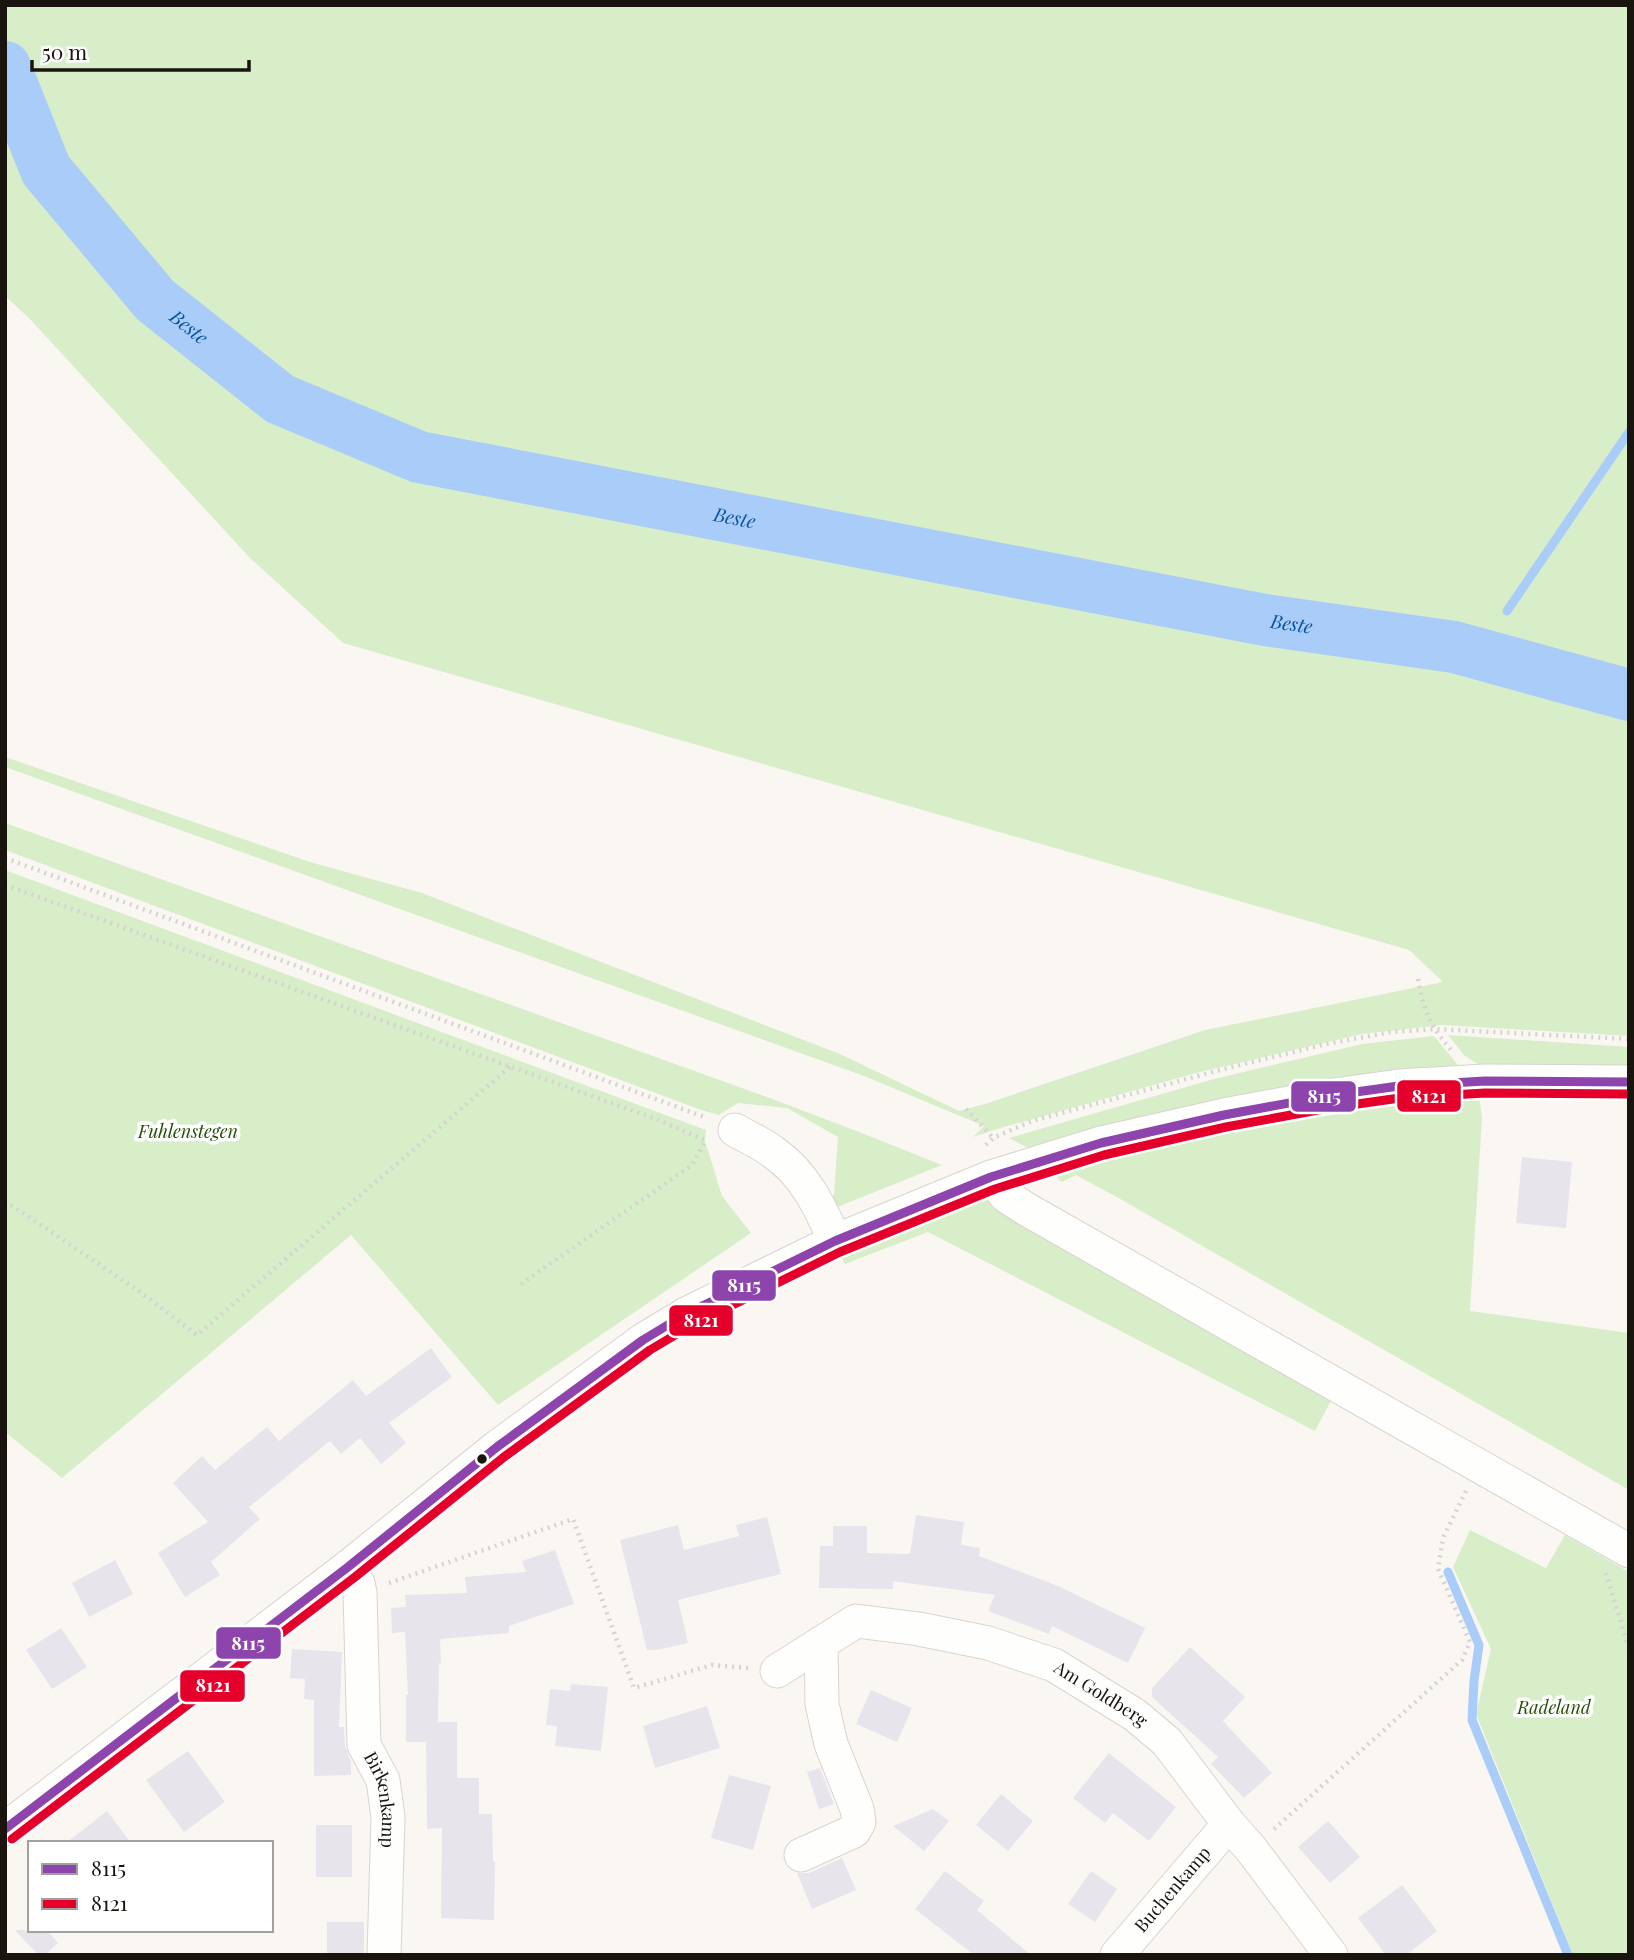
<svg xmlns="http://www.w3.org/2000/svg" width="1634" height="1960" viewBox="0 0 1634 1960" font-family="'Playfair Display',serif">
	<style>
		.green { fill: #d7eec9 }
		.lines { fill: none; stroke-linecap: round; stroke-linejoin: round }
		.stream { stroke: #aaccf9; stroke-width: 9 }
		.river { stroke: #aaccf9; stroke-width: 52 }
		.building { fill: #e8e4eb }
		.minor-casing { stroke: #d8d4cf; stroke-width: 35 }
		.path { stroke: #d5d3d2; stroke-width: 4.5; stroke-dasharray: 2 5; stroke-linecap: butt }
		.minor { stroke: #fefefd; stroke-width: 33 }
		.bus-1-casing { stroke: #fff; stroke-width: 14 }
		.bus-2-casing { stroke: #fff; stroke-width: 14 }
		.bus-1 { stroke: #8e44ad; stroke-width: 9 }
		.bus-2 { stroke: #e4002b; stroke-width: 9 }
		.bus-dot { fill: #19140e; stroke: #fff; stroke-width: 2.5 }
		.labels { text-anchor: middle; stroke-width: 7; stroke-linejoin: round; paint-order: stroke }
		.park-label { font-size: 18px; font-style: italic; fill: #224e03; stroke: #fff }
		.street-label { font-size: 18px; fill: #19140e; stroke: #fff }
		.water-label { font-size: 19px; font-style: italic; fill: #07529c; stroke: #fff }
		.line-badge { stroke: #fff; stroke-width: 2.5 }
		.badge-label { font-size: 19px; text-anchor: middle; font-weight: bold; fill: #fff }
	</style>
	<rect width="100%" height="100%" fill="#faf7f3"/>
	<!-- green -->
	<path class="green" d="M5,5H1629V1036L1442,1025L1362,1034L1196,1073L1004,1127L973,1137L984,1126L864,1076L5,767V757L310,862L422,893L840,1054L959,1111L985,1104L1205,1030L1443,982L1409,950L343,643L249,557L28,317L5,296Z
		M5,823L767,1097L854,1130L942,1165L835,1208L832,1199L834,1194L838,1137L787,1108L738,1103L719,1115L701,1110L5,850Z
		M5,870L706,1130L705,1141L722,1196L751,1233L498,1405L351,1235L62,1478L5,1432Z
		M1448,1035L1629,1047V1069H1485L1464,1055Z
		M1434,1036L1463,1071L1034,1151L1009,1138L1214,1079L1362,1044Z
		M1479,1096L1482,1118L1470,1311L1629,1333V1490L1122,1200L1076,1175L1062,1182L1053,1174C1138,1152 1222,1129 1309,1114C1365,1104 1422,1100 1479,1096Z
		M973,1200H986L1026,1225L1335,1393L1315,1431L928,1232L845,1264L841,1256Z
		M1470,1530L1546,1568L1565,1535L1629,1572V1955H1573L1476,1714L1491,1649L1453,1567Z"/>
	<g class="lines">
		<!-- stream -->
		<path class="stream" d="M1507,611L1629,432
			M1448,1572L1479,1645L1474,1681L1472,1720L1568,1955"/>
		<!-- river -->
		<path class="river" id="s1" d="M5,67L46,170L155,300L280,399L419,457L1265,620L1454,647L1629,695"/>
	</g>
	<!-- building -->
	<path class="building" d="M1522,1157L1572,1162L1566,1228L1516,1223Z
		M431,1348L452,1377L389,1423L406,1443L381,1464L360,1438L341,1454L330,1441L249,1507L260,1519L211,1562L220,1575L185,1597L158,1553L208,1522L173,1483L202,1456L215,1470L267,1427L279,1441L353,1380L366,1396Z
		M916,1515L964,1522L961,1545L980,1548L979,1556L1058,1586L1145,1628L1128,1663L1052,1626L1049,1634L988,1611L995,1595L893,1581V1589L819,1588L820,1546H833V1526H867V1553L910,1554Z
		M767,1517L781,1574L678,1600L688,1643L657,1650H647L620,1540L678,1525L684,1550L739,1536L736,1525Z
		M555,1550L574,1604L509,1626V1633L440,1639L441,1663H439L438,1722H457V1778H479V1814H492L493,1862H495L494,1920L441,1918L442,1828L427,1829L426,1742H406V1695H408L405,1632L392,1633L391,1608L406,1607L405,1595L467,1593L465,1577L526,1572L522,1561Z
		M115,1560L133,1594L89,1617L72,1583Z
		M61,1628L87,1667L52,1689L26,1650Z
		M1190,1647L1245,1697L1223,1721L1272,1773L1244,1798L1211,1764L1218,1757L1152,1697V1688Z
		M292,1649L342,1652L339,1727H344L345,1746L351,1762V1775L314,1776V1700L304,1699L305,1679L290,1678Z
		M571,1684L608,1687L601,1751L555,1746L557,1726L546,1725L550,1689L570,1691Z
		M871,1690L912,1708L897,1742L856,1724Z
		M707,1706L720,1748L655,1768L643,1726Z
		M188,1751L225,1802L184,1832L146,1780Z
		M1109,1753L1176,1807L1149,1841L1113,1813L1105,1823L1073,1798Z
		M820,1768L834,1804L819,1809L807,1772Z
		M729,1775L771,1786L753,1850L711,1838Z
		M1001,1794L1033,1821L1008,1851L976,1825Z
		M933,1809L949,1821L924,1851L893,1826Z
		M107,1811L131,1843H66Z
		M1328,1821L1360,1857L1330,1883L1298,1847Z
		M316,1825H352V1877H316Z
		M842,1858L856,1890L812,1909L797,1873H809Z
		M945,1871L984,1901L977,1910L1031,1955H974L915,1909Z
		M1091,1871L1117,1889L1095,1922L1068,1904Z
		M1402,1885L1437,1931L1406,1955H1386L1358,1918Z
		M327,1922H364V1955H327Z
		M15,1930H47L58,1943L45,1955H38Z"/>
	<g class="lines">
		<defs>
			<g id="minor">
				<path d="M735,1130C747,1137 761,1143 773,1152C805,1174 820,1207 835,1241"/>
				<path d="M991,1177L1006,1196L1026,1209L1629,1551"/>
				<path id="s2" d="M348,1567L358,1583L360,1593L364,1745L383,1780L388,1817L384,1955"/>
				<path id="s3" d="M777,1671L856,1621L919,1629L988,1643L1054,1665L1135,1715L1167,1742L1229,1824L1251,1849L1331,1955"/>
				<path d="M5,1829L348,1567L497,1447L643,1340L686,1314L835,1241L991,1177L1101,1143L1224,1115L1327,1096L1399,1086L1485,1081L1629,1082"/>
				<path d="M801,1855L854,1831L859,1822L857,1809L831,1744L822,1704L821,1643"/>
				<path id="s4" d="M1117,1955L1229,1824"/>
			</g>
		</defs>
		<!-- minor casing -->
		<use href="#minor" class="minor-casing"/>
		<!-- path -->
		<path class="path" d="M5,858L707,1118
			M5,885L656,1119L707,1141
			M1418,979C1423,1010 1432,1029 1453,1052
			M966,1109L995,1140
			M986,1145L993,1138L1032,1121L1216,1071L1326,1044L1391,1032L1435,1029L1629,1039
			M5,1201L136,1289L197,1335L510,1067
			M521,1284L692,1165L705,1141
			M1606,1573L1629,1649
			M389,1583L573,1519L634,1688L712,1665L748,1668
			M1274,1829L1462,1660L1470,1642L1438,1569L1443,1538L1466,1491"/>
		<!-- minor -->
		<use href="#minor" class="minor"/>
		<defs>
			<path id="bus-1" d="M5,1829L348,1567L497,1447L643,1340L686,1314L835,1241L991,1177L1101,1143L1224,1115L1327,1096L1399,1086L1485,1081L1629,1082"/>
			<path id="bus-2" d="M12,1839L355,1577L504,1457L650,1350L692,1325L840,1252L995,1189L1104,1155L1226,1127L1329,1108L1400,1098L1485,1093L1629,1094"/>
		</defs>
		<!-- bus-1 casing -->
		<use href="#bus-1" class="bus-1-casing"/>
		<!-- bus-2 casing -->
		<use href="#bus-2" class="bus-2-casing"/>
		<!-- bus-1 -->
		<use href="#bus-1" class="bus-1"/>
		<!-- bus-2 -->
		<use href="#bus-2" class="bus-2"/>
	</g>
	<!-- markers -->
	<circle class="bus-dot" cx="482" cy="1459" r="6"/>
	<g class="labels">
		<!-- park labels -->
		<g class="park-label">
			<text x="188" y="1138">Fuhlenstegen</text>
			<text x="1554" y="1714">Radeland</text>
		</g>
		<!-- street labels -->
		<g class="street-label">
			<text dy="6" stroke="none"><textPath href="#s3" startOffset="352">Am Goldberg</textPath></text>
			<text dy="6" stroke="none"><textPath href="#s2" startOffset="240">Birkenkamp</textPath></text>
			<text dy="6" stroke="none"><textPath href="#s4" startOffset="86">Buchenkamp</textPath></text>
		</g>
		<!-- water labels -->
		<g class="water-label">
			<text dy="7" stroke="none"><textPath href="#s1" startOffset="324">Beste</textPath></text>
			<text dy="7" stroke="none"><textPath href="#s1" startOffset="912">Beste</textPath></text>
			<text dy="7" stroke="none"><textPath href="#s1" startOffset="1479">Beste</textPath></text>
		</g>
	</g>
	<g class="line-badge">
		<rect x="1396" y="1079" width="66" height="34" rx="7" fill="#e4002b"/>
		<rect x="1290" y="1080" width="67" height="33" rx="7" fill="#8e44ad"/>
		<rect x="711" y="1269" width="66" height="33" rx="7" fill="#8e44ad"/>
		<rect x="668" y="1304" width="66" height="33" rx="7" fill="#e4002b"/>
		<rect x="215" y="1626" width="67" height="34" rx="7" fill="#8e44ad"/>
		<rect x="179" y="1669" width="67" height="34" rx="7" fill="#e4002b"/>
	</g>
	<g class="badge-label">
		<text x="1429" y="1103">8121</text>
		<text x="1324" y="1103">8115</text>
		<text x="744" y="1292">8115</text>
		<text x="701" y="1327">8121</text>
		<text x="248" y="1650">8115</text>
		<text x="213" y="1692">8121</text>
	</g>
	<!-- border -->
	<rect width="1634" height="1960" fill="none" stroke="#19140e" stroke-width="14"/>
	<!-- legend -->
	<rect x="28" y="1841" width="245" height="91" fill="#ffffff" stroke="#a3a19f" stroke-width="2"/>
	<rect x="42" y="1864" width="35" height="10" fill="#8e44ad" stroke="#a3a19f" stroke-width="2"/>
	<text x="91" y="1876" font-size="21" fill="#19140e">8115</text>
	<rect x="42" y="1899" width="35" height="10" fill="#e4002b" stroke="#a3a19f" stroke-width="2"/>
	<text x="91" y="1911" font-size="21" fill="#19140e">8121</text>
	<!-- scale -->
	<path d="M32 60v10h217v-10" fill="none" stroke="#19140e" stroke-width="3.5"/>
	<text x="42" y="60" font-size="21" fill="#19140e" stroke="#ffffff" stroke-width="5" paint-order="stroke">50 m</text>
</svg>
